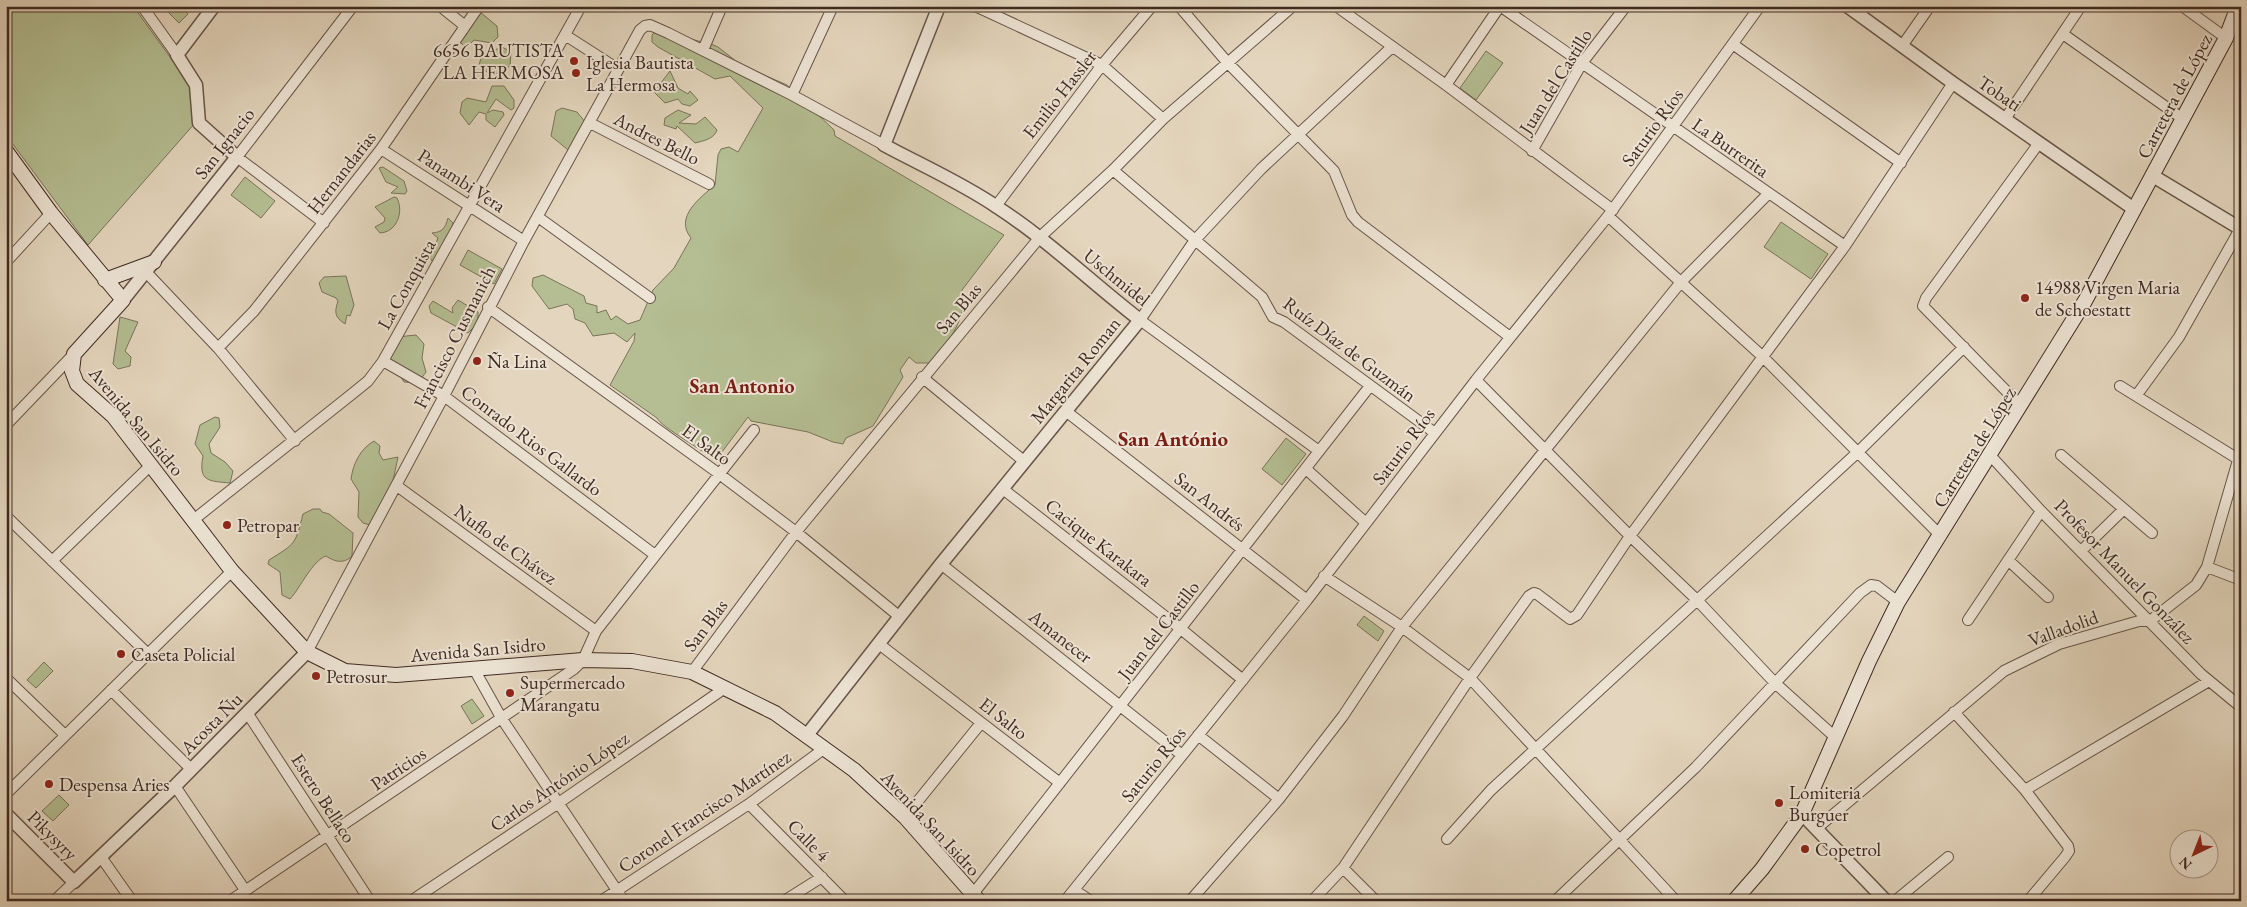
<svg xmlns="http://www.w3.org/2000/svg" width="2247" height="907" viewBox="0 0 2247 907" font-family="'EB Garamond',serif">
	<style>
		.green { fill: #b4be92; stroke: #7a745a }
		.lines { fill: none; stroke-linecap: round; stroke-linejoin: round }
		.minor-casing { stroke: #685549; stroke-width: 12 }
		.tertiary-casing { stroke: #685549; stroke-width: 15 }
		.secondary-casing { stroke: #3f2a22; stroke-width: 16 }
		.minor { stroke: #ede4d5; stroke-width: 10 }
		.tertiary { stroke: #ede4d5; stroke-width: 12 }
		.secondary { stroke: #ede4d5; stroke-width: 14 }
		.poi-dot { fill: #8f2418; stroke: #ede4d5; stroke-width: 2 }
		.labels { text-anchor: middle; stroke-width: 4; stroke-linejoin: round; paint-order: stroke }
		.poi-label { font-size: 19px; fill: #3f2a22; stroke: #ede4d5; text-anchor: start }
		.street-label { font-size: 19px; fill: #3f2a22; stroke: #ede4d5 }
		.neighbourhood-label { font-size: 20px; font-weight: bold; fill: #7a1f14; stroke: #ede4d5 }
		.quarter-label { font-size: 21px; font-weight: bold; fill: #7a1f14; stroke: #ede4d5 }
	</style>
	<rect width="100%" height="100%" fill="#e4d6be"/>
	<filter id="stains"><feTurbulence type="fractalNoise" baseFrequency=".004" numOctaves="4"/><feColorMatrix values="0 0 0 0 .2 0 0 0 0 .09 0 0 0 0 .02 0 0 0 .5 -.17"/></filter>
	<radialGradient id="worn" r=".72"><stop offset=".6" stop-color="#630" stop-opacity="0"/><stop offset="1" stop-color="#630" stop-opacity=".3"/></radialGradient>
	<!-- green -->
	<path class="green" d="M6,6H133L197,94L195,123L88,245L6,135Z
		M162,6H179L188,14L179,23Z
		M480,12L497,26L498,37L492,43L474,40L466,48L460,42Z
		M657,30L702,42L704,41L718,47L741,65L787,85L834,130L835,136L1004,235L962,290C967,321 949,340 931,363H916L909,357L900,370L903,377L873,426L846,438L843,444L833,442L808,432L751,421L748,417L716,460C706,453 659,425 657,418L610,385L634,341L635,333L627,342L614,333L593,336L585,323L575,319L573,309L567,304L549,309L532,286L533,278L543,275L584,296L586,303L597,306V313L606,310L611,320L616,316L628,324L640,320L653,290L674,268L691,238C674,217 700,198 715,185L718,155L721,149L729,147L738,152L763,108L730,76L715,79L658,47L652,42V35Z
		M502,47L511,52L510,66C494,75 493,79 479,65L482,55Z
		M1486,51L1503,63L1476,100L1460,88Z
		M670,71L678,88L688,94L690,91L698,100L690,106L682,104L678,99L665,103L654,92Z
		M492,86H504L514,100V108L511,110L496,99L487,113L493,110L503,112L504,115L495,127L486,120V114L479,112L469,125L460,113L462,102L467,98L486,102Z
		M562,108L577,112L586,123L573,154L551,136L556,111Z
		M678,110L691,115L679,123L696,124L705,117L717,130C714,139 703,141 695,143L677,126L676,129L664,125L665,118Z
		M383,167L404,181L407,191L405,194L391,193L398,187L386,182L379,168Z
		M245,177L275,201L261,218L231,195Z
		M394,197L397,198C404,212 397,232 380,233L375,227L384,222L385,218L375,207Z
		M448,218L453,223C451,236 442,253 432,261L430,258L438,238L432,233C443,232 445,228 448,218Z
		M1781,222L1828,254L1811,279L1764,247Z
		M468,250L502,269L494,284L460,265Z
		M346,276L354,305L350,316L347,315L345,324C335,317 334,313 338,301L336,298L322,292L319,283L324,277Z
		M458,300L478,312V323L468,333L431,313L429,306L433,301L453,313L452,308Z
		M120,317L138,322L125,351L131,357L130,366L118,369L113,364Z
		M416,335L424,344L422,358L426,372L418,383L404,382L390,360L397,337Z
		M215,417L219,418L220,427L209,444L211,453L225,462L233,471L230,483C209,481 198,482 203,456L195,444L200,425Z
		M1286,438L1306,454L1282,485L1262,469Z
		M374,441L380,446L379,453L383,460L398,457L388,504L370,525L363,523L358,517L359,492L351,479C353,464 360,449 374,441Z
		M313,509H320L322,512L329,514L353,533L352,556C344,564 335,562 326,556C312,561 301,587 290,599L282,595L280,572L268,564L269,560C296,543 295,545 303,514Z
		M1364,616L1384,631L1378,641L1357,625Z
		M44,662L53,671L36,688L27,680Z
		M472,699L484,716L472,724L461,706Z
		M59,795L69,805L53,821L42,811Z"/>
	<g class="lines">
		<defs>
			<path id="minor" d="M142,6L177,55
				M440,6L465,26
				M975,6L1102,65L1163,119
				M1179,6L1227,62L1334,171L1352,215L1358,222L1510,337
				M1336,6L1446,85L1613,210
				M1500,6L1845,246
				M2182,6L2226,38
				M2063,34L2183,119
				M565,35L618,69
				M1734,45L1901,163
				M1902,46L1930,6
				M703,50L722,6
				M1446,85L1500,6
				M792,95L833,6
				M2005,119L2081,6
				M590,123L709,184
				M381,149L524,241
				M1532,151L1582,63L1626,6
				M1113,170L1262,297L1273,317L1284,322L1435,433
				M996,206L1102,65L1152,6
				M1608,216L1762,356L1941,536
				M538,217L650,298
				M324,223L237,157L353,6
				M6,262L51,213
				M146,272L218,348L295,441
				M488,307L718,473L796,532L900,617
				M218,348L254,311L381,149L479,6
				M383,361L444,396L655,555
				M922,377L1025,462
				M1476,380L1630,536L1697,600L1775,683L1835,737
				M2120,386L2238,459
				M2136,396L2179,337L2240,229
				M2021,406L1923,306L1926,298L2039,143
				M1067,412L1307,600
				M6,425L74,354
				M1319,451L1140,320L1195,240L1261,169L1392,47
				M1990,455L2041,511L2201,674L2241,707
				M2061,455L2152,533
				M1306,469L1366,523
				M397,486L596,631
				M1003,489L1181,629L1243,680
				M6,516L148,654
				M192,521L352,394L368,381L383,361L581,6
				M2081,551L2123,510
				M2008,560L2048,597
				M52,561L151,465
				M941,564L1182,755
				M2207,567L2241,580
				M1324,576L1402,627L1470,678L1676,901
				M1968,620L2041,511
				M879,644L1060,783
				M307,652L444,396L524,241L640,30L645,26L650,25L668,33L792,95L884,145
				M474,669L502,719L624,901
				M692,672L796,532L1040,237L1113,170L1163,119L1293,6
				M6,678L65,735
				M111,690L191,769
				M1954,712L2025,790L2068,846L2069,851L2065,857L2028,901
				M248,714L370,901
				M1198,735L1279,799
				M175,786L245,890
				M2025,790L2209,681
				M6,794L232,571
				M749,804L845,901
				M905,817L981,723
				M1816,829L2004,671L2059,644L2139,621H2150L2196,585L2207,567L2241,450
				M1447,839L1491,790L1858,452L1964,347
				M101,857L132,901
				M1343,868L1376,901
				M1074,890L1091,901
				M973,894L1370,386
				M54,901L74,882
				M230,901L574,669L583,660L596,631L754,430
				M411,901L560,802L725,688
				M601,901L749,804L825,748
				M784,901L822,877
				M1065,901L1307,600L1476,380L1608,216L1760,6
				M1190,901L1279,799L1343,716L1402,627L1681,282L1768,194
				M1312,901L1343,868L1470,678L1529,596L1534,593L1537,594L1570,619L1577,615L1630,536L1845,246L1953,83
				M1555,901L1696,767L1860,593L1871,585L1877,586L1898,602
				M1895,901L1948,857"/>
			<path id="tertiary" d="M1847,6L1953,83L2134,209
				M2153,176L2241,229
				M123,300L237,157L199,123L196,85L177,55L214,6
				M807,735L941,564L1140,320C1092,283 1048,240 997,207C962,183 921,165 884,145L939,6
				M6,814L74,882L175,786L307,652
				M1802,814L1886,901"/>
			<path id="secondary" d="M6,151L51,213L123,300L74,354L72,371L77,384L113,416L232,571L307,652L345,671L396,675L583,660L632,661L692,672L775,713L854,770L905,817L979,901
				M105,280L154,262
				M1734,901L1762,869L1802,814L1869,661L1898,602L2085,301L2226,38L2238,6"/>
		</defs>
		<!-- minor casing -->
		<use href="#minor" class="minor-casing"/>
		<!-- tertiary casing -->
		<use href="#tertiary" class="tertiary-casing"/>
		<!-- secondary casing -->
		<use href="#secondary" class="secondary-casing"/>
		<!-- minor -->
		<use href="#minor" class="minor"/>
		<!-- tertiary -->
		<use href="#tertiary" class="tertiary"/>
		<!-- secondary -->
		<use href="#secondary" class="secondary"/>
	</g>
	<!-- markers -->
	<g class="poi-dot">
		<circle cx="574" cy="61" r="5"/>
		<circle cx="576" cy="73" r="5"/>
		<circle cx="2025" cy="298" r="5"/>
		<circle cx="477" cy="361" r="5"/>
		<circle cx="227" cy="525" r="5"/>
		<circle cx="121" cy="654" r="5"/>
		<circle cx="316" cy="676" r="5"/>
		<circle cx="510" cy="693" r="5"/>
		<circle cx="49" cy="784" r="5"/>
		<circle cx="1779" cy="803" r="5"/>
		<circle cx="1805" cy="849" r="5"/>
	</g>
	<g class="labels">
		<!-- poi labels -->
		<g class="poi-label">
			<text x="564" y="57" text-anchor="end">6656 BAUTISTA<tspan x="564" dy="22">LA HERMOSA</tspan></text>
			<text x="586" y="69">Iglesia Bautista<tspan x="586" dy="22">La Hermosa</tspan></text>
			<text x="2035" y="294">14988 Virgen Maria<tspan x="2035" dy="22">de Schoestatt</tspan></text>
			<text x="487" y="368">Ña Lina</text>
			<text x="237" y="532">Petropar</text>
			<text x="131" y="661">Caseta Policial</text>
			<text x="326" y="683">Petrosur</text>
			<text x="520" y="689">Supermercado<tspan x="520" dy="22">Marangatu</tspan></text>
			<text x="59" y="791">Despensa Aries</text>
			<text x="1789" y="799">Lomiteria<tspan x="1789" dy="22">Burguer</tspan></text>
			<text x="1815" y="856">Copetrol</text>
		</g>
		<!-- street labels -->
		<g class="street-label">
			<text transform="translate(1555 81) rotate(-58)" y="7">Juan del Castillo</text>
			<text transform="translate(2000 93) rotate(34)" y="7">Tobati</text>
			<text transform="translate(1059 94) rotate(-52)" y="7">Emilio Hassler</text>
			<text transform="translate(2174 96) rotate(-62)" y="7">Carretera de López</text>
			<text transform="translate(1652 127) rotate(-54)" y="7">Saturio Ríos</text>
			<text transform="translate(657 138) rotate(27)" y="7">Andres Bello</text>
			<text transform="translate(224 143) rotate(-52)" y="7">San Ignacio</text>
			<text transform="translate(1731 147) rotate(35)" y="7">La Burrerita</text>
			<text transform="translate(341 172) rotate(-52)" y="7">Hernandarias</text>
			<text transform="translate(462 180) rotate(33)" y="7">Panambi Vera</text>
			<text transform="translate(1117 277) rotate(39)" y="7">Uschmidel</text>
			<text transform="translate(406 284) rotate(-61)" y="7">La Conquista</text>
			<text transform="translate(958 308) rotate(-50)" y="7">San Blas</text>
			<text transform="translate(454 337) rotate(-63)" y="7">Francisco Cusmanich</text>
			<text transform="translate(1350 349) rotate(37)" y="7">Ruíz Díaz de Guzmán</text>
			<text transform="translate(1075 370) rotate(-51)" y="7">Margarita Roman</text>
			<text transform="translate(137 421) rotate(50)" y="7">Avenida San Isidro</text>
			<text transform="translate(532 440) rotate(37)" y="7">Conrado Rios Gallardo</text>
			<text transform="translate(707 444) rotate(36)" y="7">El Salto</text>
			<text transform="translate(1403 446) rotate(-53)" y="7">Saturio Ríos</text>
			<text transform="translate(1974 447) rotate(-58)" y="7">Carretera de López</text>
			<text transform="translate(1210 501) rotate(38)" y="7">San Andrés</text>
			<text transform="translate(1099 542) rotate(38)" y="7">Cacique Karakara</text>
			<text transform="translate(506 544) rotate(36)" y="7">Nuflo de Chávez</text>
			<text transform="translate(2125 571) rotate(46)" y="7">Profesor Manuel González</text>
			<text transform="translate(705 625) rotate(-53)" y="7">San Blas</text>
			<text transform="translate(2063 628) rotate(-20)" y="7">Valladolid</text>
			<text transform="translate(1158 630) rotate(-52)" y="7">Juan del Castillo</text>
			<text transform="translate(1061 636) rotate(38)" y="7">Amanecer</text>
			<text transform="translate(478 649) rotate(-5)" y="7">Avenida San Isidro</text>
			<text transform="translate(1004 718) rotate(38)" y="7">El Salto</text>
			<text transform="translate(211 723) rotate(-45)" y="7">Acosta Ñu</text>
			<text transform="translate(1153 764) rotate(-51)" y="7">Saturio Ríos</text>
			<text transform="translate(398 768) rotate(-34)" y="7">Patricios</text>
			<text transform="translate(559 781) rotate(-34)" y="7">Carlos António López</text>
			<text transform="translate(324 798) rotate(57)" y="7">Estero Bellaco</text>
			<text transform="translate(704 811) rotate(-34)" y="7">Coronel Francisco Martínez</text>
			<text transform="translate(931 823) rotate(47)" y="7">Avenida San Isidro</text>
			<text transform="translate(53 835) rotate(45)" y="7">Pikysyry</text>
			<text transform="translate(809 840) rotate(45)" y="7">Calle 4</text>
		</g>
		<!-- neighbourhood labels -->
		<g class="neighbourhood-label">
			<text x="742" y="393">San Antonio</text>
		</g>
		<!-- quarter labels -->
		<g class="quarter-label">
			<text x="1173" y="446">San António</text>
		</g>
	</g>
	<!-- margin -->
	<rect width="2247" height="907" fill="none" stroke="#e4d6be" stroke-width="25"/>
	<rect x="8" y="8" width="2232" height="892" fill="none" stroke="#3f2a22" stroke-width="2.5"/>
	<rect x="12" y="12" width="2222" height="882" fill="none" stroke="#3f2a22"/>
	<!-- north arrow -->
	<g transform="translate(2194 854) rotate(223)"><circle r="24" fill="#ede4d5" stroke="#a79a8d"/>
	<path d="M0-4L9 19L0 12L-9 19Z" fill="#8f2418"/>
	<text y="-8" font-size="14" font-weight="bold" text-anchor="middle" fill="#3f2a22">N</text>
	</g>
	<rect width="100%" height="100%" filter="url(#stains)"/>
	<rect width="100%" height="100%" fill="url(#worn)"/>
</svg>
